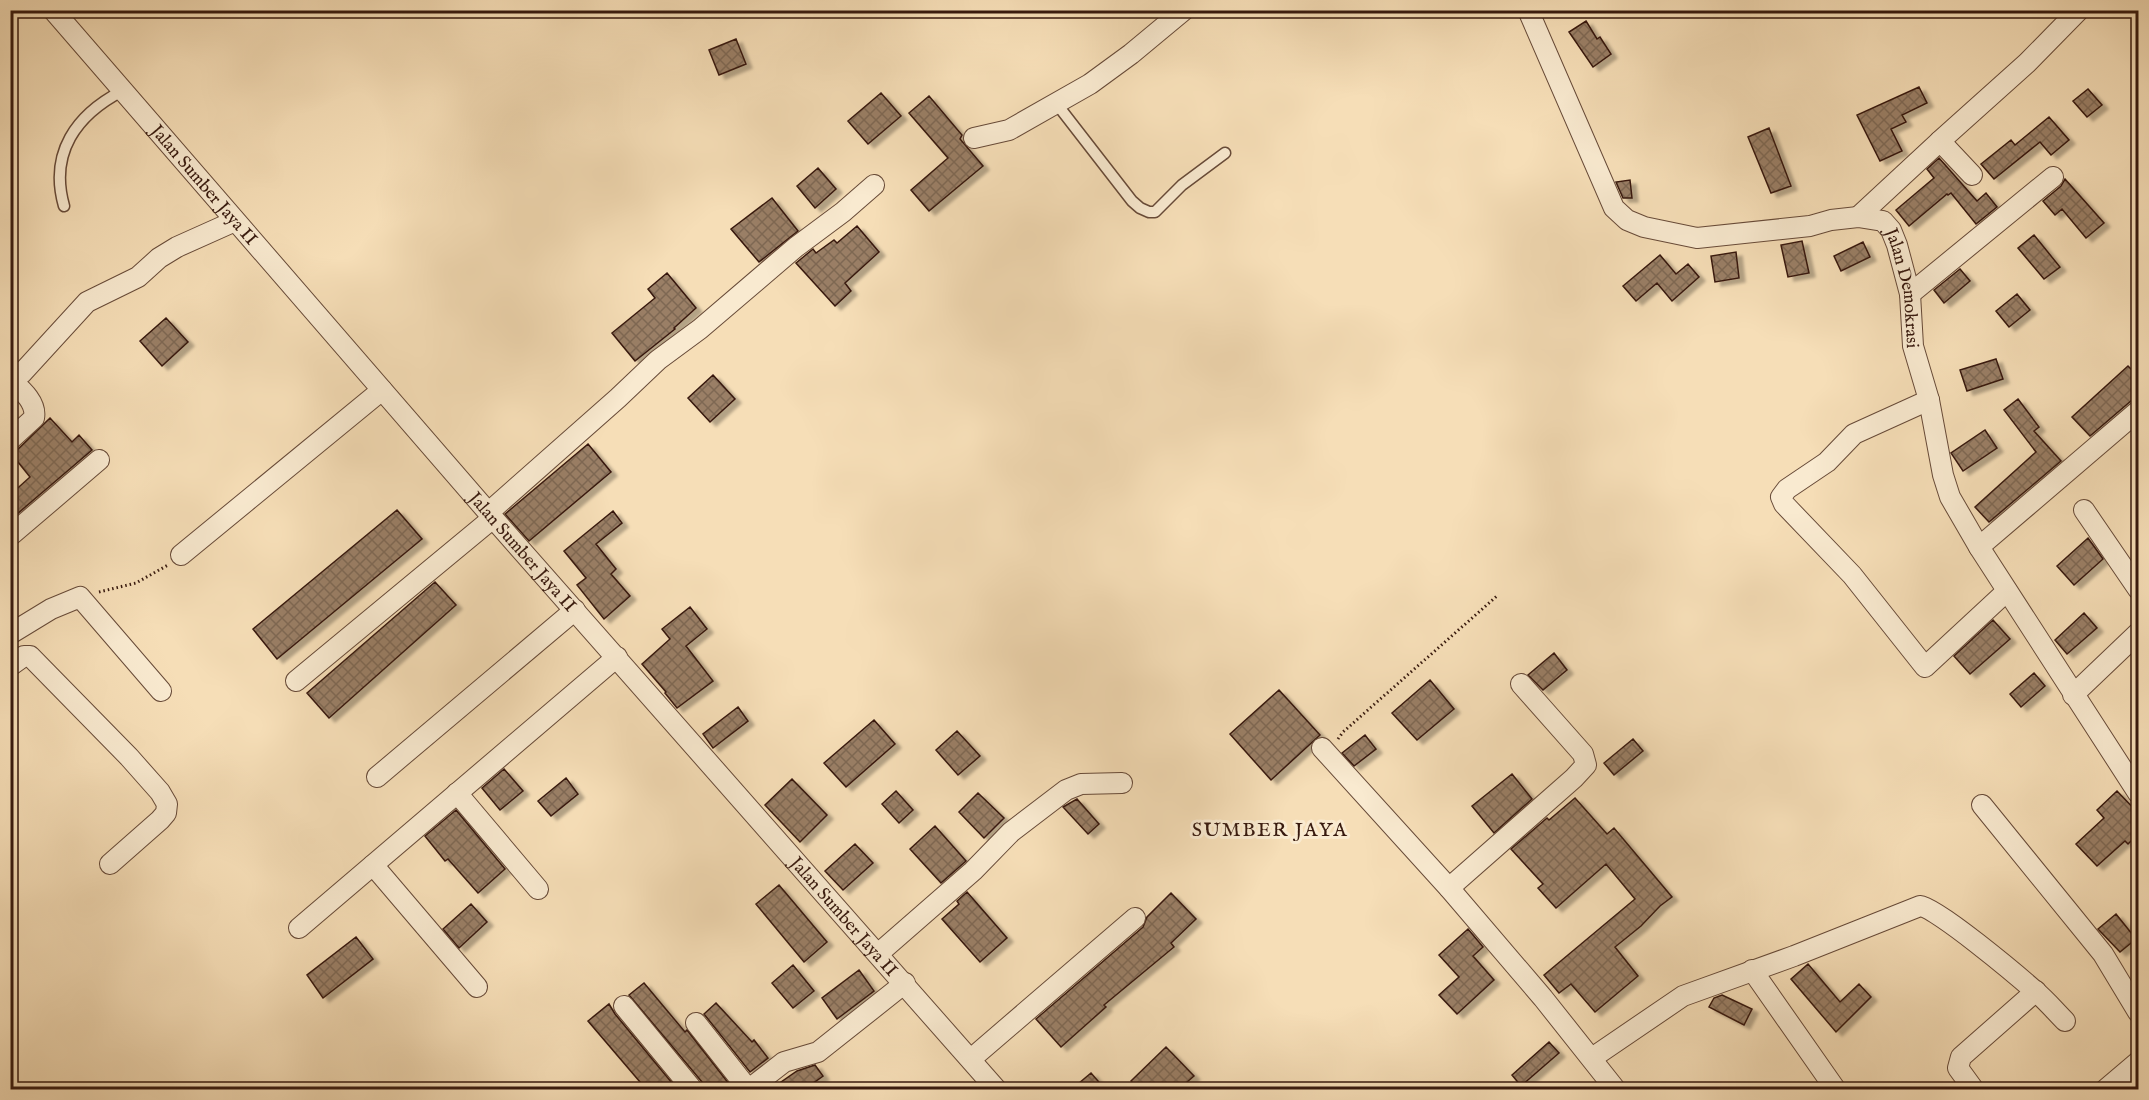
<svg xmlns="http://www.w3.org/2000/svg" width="2149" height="1100" viewBox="0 0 2149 1100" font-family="'IM FELL English',serif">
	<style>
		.building { fill: url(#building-cross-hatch); stroke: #37190e; stroke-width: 1.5; filter: url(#shadow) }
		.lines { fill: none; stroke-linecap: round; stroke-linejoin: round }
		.lane-casing { stroke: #674a38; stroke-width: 13 }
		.street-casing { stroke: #674a38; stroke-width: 22 }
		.path { stroke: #37190e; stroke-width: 3; stroke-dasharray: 1.5 3; stroke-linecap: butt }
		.lane { stroke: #f9ead0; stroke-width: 10 }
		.street { stroke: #f9ead0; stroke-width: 20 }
		.labels { text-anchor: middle; stroke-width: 6; stroke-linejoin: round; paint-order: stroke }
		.street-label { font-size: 18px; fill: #37190e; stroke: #f9ead0 }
		.neighbourhood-label { font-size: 20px; letter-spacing: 1.5px; fill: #37190e; stroke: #f9ead0 }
	</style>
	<defs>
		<pattern id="building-cross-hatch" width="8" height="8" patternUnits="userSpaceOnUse" patternTransform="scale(1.5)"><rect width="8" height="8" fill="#9a7f66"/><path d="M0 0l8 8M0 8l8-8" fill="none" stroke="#7e6752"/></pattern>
		<filter id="shadow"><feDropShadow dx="6" dy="4" stdDeviation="1.5" flood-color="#0004"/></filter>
	</defs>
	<rect width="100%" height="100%" fill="#f6deb7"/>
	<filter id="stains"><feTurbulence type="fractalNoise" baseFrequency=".00333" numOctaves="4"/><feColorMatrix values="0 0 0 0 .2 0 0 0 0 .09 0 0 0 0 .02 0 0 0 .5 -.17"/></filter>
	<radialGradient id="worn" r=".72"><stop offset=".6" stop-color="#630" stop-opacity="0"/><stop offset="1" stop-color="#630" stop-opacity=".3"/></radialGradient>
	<!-- building -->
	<path class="building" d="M1586,21L1597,39L1600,37L1611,54L1593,67L1569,32Z
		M736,39L746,64L719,75L709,50Z
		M1919,87L1927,103L1902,115L1906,122L1891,129L1902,151L1880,161L1857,115Z
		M2088,89L2102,105L2087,117L2073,101Z
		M881,93L901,116L868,144L848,121Z
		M929,96L962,135L960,139L983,166L929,211L911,190L948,158L909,113Z
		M2049,117L2069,140L2051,155L2040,142L1994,179L1981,164L2011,140L2015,145Z
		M1769,128L1791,186L1771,193L1748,137Z
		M1939,158L1977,201L1986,193L1997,207L1976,224L1951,193L1948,195L1947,194L1909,226L1896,210L1934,178L1927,169Z
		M818,168L836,189L815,208L797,186Z
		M2065,179L2104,223L2086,238L2062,209L2055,215L2043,201L2061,186Z
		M1630,180L1632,198H1623L1616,182Z
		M772,198L798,231L759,262L731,229Z
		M857,226L879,252L845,283L851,291L835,306L796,263L813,249L816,253L834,240L837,243Z
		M2034,235L2060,267L2044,279L2018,248Z
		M1802,241L1809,273L1788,277L1781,245Z
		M1863,242L1870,257L1841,271L1834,256Z
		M1736,252L1739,278L1715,282L1711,256Z
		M1660,255L1676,274L1688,264L1699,277L1672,301L1657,283L1636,301L1623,286Z
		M1960,269L1970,281L1944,303L1934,290Z
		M667,273L696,308L674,328L675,329L635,361L612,333L655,298L648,289Z
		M2017,294L2030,310L2009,327L1996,311Z
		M166,318L188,342L162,366L140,341Z
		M1996,359L2003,379L1967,391L1960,370Z
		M2128,366L2139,377V394L2090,436L2072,417Z
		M713,375L735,399L710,422L688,398Z
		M2018,399L2039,427L2034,431L2061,461L1989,522L1975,507L2036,452L2004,410Z
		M50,418L72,442L79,435L92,450L10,520V495L30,477L10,452L18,449Z
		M1985,430L1997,448L1963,471L1951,453Z
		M588,444L611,472L529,541L505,514Z
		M397,510L422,539L277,659L253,629Z
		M613,511L622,523L596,544L616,569L611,574L630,596L604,619L577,585L586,578L564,551Z
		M2088,538L2103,559L2074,585L2057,566Z
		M435,582L456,605L329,718L307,693Z
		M690,607L707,629L686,646L713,681L677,708L665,693L666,692L642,664L670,639L662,629Z
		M2084,613L2097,628L2067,654L2055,640Z
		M1993,620L2010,639L1970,674L1954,656Z
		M1554,653L1567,670L1543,690L1528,675Z
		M2034,673L2045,686L2021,707L2010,694Z
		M1430,680L1454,709L1417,740L1392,713Z
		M1279,690L1320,735L1271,780L1230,734Z
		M738,707L748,721L713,748L703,734Z
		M874,720L895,744L846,787L824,763Z
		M957,731L980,756L958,775L936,750Z
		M1365,735L1376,749L1354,766L1342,753Z
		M1633,739L1643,751L1614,775L1604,763Z
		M504,769L523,791L500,810L482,788Z
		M1512,774L1532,799L1494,833L1472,806Z
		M566,778L578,794L551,816L538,801Z
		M792,779L827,815L800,842L765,805Z
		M896,791L913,810L899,823L882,804Z
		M2117,791L2139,814V833L2128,844L2125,841L2097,866L2076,844L2104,818L2097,810Z
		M978,793L1004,818L984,838L959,812Z
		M1575,798L1607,834L1614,828L1672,897L1660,906L1641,926L1615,947L1638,976L1595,1012L1571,984L1559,993L1544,975L1635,899L1606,864L1556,908L1538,888L1543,884L1511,849L1547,818L1549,820Z
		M1077,799L1099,824L1088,834L1063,807Z
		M456,810L505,869L478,893L448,859L445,861L425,836Z
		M935,826L966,861L941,883L910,849Z
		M855,844L873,863L843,890L825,871Z
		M779,885L827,942L804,962L756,904Z
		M967,892L1007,938L980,962L942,919L959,904L957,901Z
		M1171,893L1196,919L1171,943L1174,947L1104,1005L1106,1007L1061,1047L1036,1019L1143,927L1147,917Z
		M471,904L487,922L459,948L443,929Z
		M2116,914L2136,939L2120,952L2098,929Z
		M1468,929L1483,947L1473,956L1494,980L1457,1014L1439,995L1459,977L1439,955Z
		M356,937L373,959L323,998L307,975Z
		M1808,964L1840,1002L1859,984L1871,997L1836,1032L1791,979Z
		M793,965L814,991L793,1008L772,983Z
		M859,970L874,991L837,1019L822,998Z
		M644,983L685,1032L687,1030L733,1089H705L702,1082L629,995Z
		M1722,995L1752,1009L1744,1025L1709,1007L1714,998Z
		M716,1003L752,1042L754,1040L768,1058L750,1072L704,1014Z
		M609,1004L615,1014L677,1089H646L588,1021Z
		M1549,1042L1559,1053L1521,1086L1512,1075Z
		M1166,1047L1194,1076L1179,1089H1139L1131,1081Z
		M815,1065L823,1076L805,1089H771L797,1071Z
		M1091,1073L1105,1089H1072Z"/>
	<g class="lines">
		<defs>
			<path id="lane" d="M1056,103L1132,201L1140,208L1149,212H1155L1182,185L1225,153
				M64,206C49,153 76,115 122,91"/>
			<g id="street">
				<path id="s1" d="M53,10L493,518L997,1090"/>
				<path id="s2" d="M1528,10L1614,208L1627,220L1644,227L1697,238L1810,226L1831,220L1858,217L1883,221L1891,230L1897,245L1910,294L1913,346L1929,400L1943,475L1950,497L1979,547L2138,793"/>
				<path d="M974,138L1009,130L1090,84L1131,54L1184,10"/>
				<path d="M1940,141L2027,63L2079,10"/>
				<path d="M1858,217L1940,141L1972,175"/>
				<path d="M1910,294L2053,177"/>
				<path d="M10,382L22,373L87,302L138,277L159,258L177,247L235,221"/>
				<path d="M1929,400L1854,434L1827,462L1787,489L1781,497L1784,504L1852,575L1925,667L2007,591"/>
				<path d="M10,440L34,418C37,403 22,390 12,381"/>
				<path d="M2084,510L2138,589"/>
				<path d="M489,512L618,398L658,360L700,329L796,247L843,212L874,185"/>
				<path d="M10,536L99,460"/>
				<path d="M1979,547L2138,411"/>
				<path d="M181,555L382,390"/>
				<path d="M10,634L51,609L80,597L161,691"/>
				<path d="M10,666L24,656H30L129,757L160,792L167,804L166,813L160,820L110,864"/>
				<path d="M296,681L493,518"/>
				<path d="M2073,695L2138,633"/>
				<path d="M1322,748L1449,888L1543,998L1616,1090"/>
				<path d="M377,777L575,610"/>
				<path d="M457,793L538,889"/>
				<path d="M1982,805L2103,954L2138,1012"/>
				<path d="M373,865L477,987"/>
				<path d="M1449,888L1574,778L1586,765L1583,754L1521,684"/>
				<path d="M299,928L617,657"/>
				<path d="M879,953L973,871L1011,832L1066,790L1081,784L1122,783"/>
				<path d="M1752,970L1836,1090"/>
				<path d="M624,1006L693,1090"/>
				<path d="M696,1023L748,1089"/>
				<path d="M1592,1058L1683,996L1794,956L1920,906C1936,907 2018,976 2035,991C2046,1000 2055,1011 2065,1021"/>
				<path d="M971,1059L1135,918"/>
				<path d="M748,1090L784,1062L818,1052L905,983"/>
				<path d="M1974,1090L1958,1068L1961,1057L2036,991"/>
				<path d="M2105,1090L2138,1062"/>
			</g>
		</defs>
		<!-- lane casing -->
		<use href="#lane" class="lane-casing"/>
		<!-- street casing -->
		<use href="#street" class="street-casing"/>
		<!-- path -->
		<path class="path" d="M99,592L136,583L168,565
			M1338,739L1343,732L1497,596"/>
		<!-- lane -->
		<use href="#lane" class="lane"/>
		<!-- street -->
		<use href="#street" class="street"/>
	</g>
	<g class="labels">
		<!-- street labels -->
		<g class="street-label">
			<text dy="6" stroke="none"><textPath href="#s1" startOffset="231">Jalan Sumber Jaya II</textPath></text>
			<text dy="6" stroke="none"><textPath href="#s2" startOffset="566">Jalan Demokrasi</textPath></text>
			<text dy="6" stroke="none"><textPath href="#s1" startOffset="717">Jalan Sumber Jaya II</textPath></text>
			<text dy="6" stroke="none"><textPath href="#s1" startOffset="1203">Jalan Sumber Jaya II</textPath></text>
		</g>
		<!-- neighbourhood labels -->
		<g class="neighbourhood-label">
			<text x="1270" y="836">SUMBER JAYA</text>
		</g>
	</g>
	<!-- margin -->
	<rect width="2149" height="1100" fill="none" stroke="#f6deb7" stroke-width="36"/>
	<rect x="12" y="12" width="2125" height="1076" fill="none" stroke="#37190e" stroke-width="3"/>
	<rect x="18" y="18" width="2113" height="1064" fill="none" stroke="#37190e" stroke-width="1.5"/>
	<rect width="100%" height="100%" filter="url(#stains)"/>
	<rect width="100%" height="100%" fill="url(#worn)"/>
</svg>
